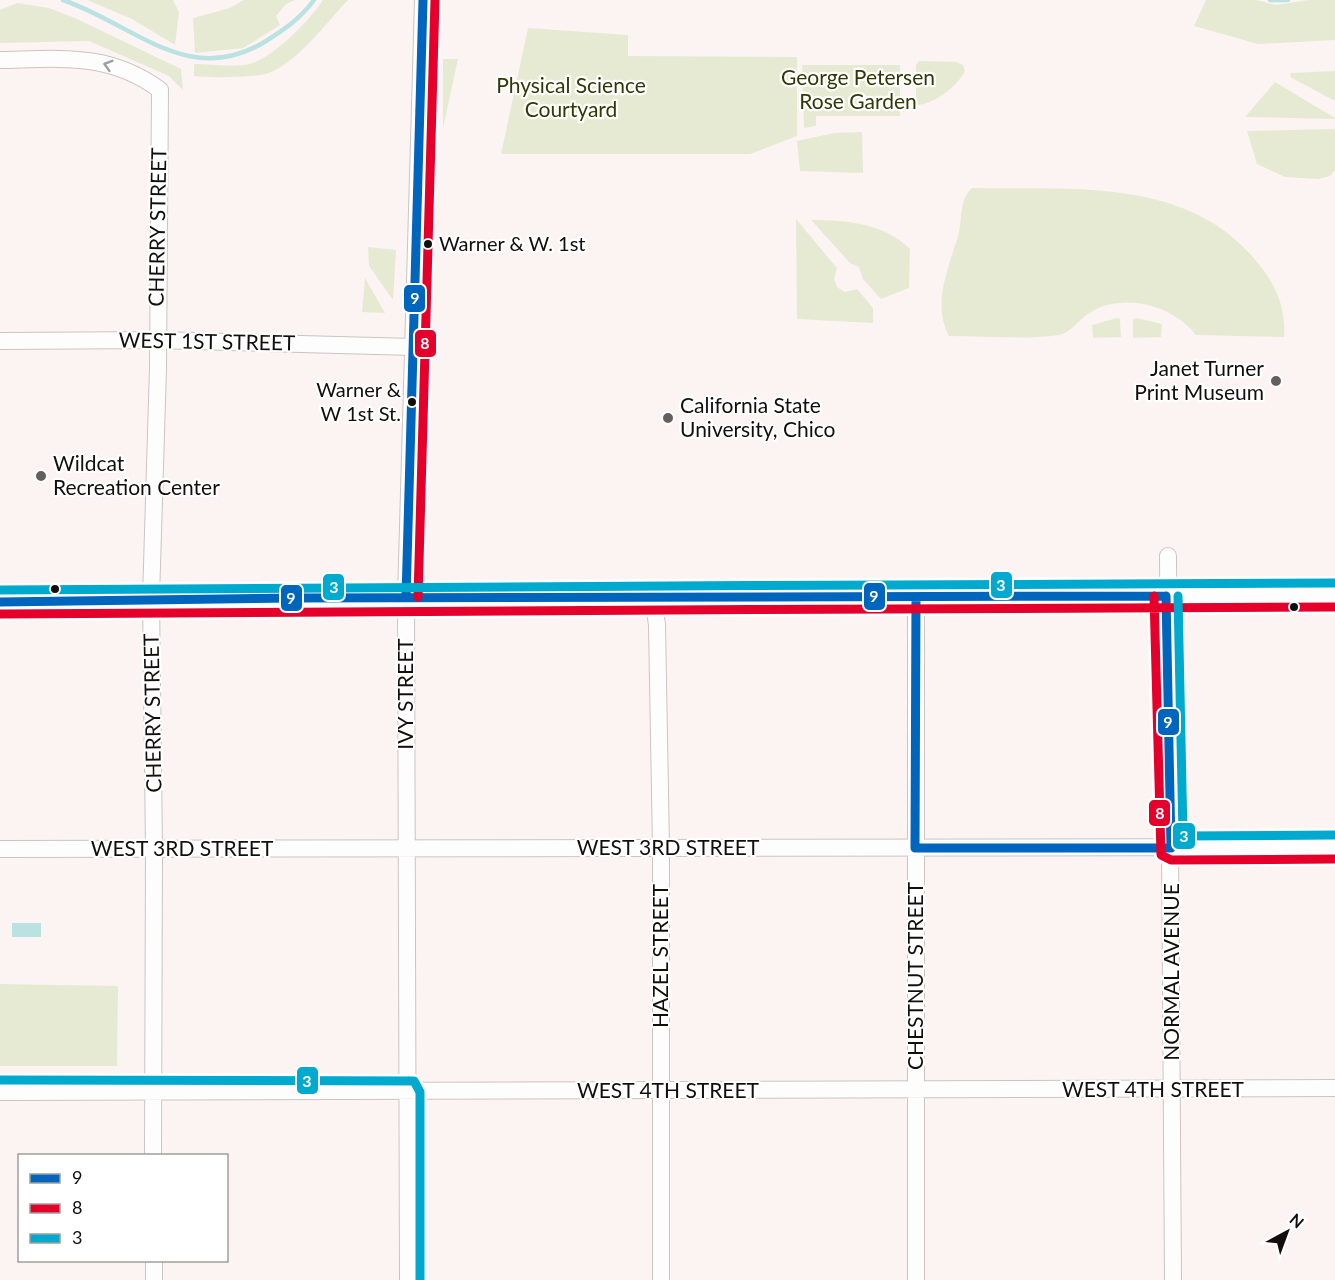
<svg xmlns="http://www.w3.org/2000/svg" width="1335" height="1280" viewBox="0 0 1335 1280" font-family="Lato,sans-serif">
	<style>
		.green { fill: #e7ead3 }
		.water { fill: #bbe2e2 }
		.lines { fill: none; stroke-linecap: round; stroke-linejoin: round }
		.stream { stroke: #bbe2e2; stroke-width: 4.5 }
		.street-casing { stroke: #cac5c3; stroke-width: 18 }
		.secondary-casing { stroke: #cac5c3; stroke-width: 24 }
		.street { stroke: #fefdfd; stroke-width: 16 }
		.secondary { stroke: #fefdfd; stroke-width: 22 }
		.bus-1-casing { stroke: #fff; stroke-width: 14 }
		.bus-2-casing { stroke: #fff; stroke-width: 14 }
		.bus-3-casing { stroke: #fff; stroke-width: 14 }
		.bus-1 { stroke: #0065bd; stroke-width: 9 }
		.bus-2 { stroke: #e4002b; stroke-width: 9 }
		.bus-3 { stroke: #00a9ce; stroke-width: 9 }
		.oneway { stroke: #a09d9d }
		.bus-dot { fill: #120e0d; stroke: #fff; stroke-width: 2 }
		.poi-dot { fill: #645e5d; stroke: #fff; stroke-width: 2 }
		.labels { text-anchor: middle; stroke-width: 4.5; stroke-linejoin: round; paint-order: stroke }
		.bus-label { font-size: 20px; fill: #120e0d; stroke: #fff; text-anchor: start }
		.park-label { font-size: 21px; fill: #303905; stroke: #fff }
		.street-label { font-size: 21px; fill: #120e0d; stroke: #fff }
		.poi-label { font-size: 21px; fill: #120e0d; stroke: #fff; text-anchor: start }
		.line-badge { stroke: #fff; stroke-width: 2 }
		.badge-label { font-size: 16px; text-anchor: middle; font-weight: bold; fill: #fff }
	</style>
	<rect width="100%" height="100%" fill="#fbf4f2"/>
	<!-- green -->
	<path class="green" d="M87,0H173L179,12L175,45L132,19Z
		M243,0H295L286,4L276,16L280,25L243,48L195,53L193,18L230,8Z
		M323,0H348C326,23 299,61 269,73C255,78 210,78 194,76V64C210,64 229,67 245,65C271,61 309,21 323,0Z
		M1206,0H1256L1276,5L1309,0H1335V40L1258,44L1194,26Z
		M17,3L49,8L75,18L181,69L183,90L169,76L89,41L0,43V10Z
		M528,28L628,35V56L797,57V136L750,154H501Z
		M443,59H458L443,128Z
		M919,61L957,62L963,65L965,71C957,87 933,105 916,105V65Z
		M802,65H900V116H816V126L804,128Z
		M1335,71V101L1290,77L1291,73Z
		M1275,82L1335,118V119L1245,117Z
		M1335,129V170L1330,176L1319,179L1285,177L1257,164L1247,131Z
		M862,132L863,173L800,171L797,141L834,133Z
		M972,188C1071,190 1188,176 1257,262C1276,284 1286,308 1284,337L1196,335C1173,305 1121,291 1088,314C1080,319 1069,334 1059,335C1024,340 985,336 949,336C931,302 950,266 959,232C962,217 960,198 972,188Z
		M796,219L837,268L834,279L837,287L845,292L857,289L873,308V323L797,319Z
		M811,220C846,220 884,223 910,249L909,288L881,299L863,279L859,267L850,263Z
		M368,247L396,250L393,300L369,266Z
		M365,278L385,313L362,312Z
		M1117,318L1120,319L1121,337L1093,338L1092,325Z
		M1136,318L1162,324L1161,337L1133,338V320Z
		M0,984L118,986L117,1066H0Z"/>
	<!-- water -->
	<path class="water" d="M12,923H41V937H12Z"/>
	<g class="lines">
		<!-- stream -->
		<path class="stream" d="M63,0C134,24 189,89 266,41C285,29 301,18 314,0
			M1270,0H1288"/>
		<defs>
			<path id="street" d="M0,60C60,59 109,52 160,90L158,368L151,598L154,849L153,1156
				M0,341L157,340L414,347
				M1168,556L1173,1280
				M653,597L657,625L661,848V1280
				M916,599V1280
				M0,849L1335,847
				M0,1092L1335,1088
				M154,1260V1280
				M408,1280L406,597L423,0"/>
			<path id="secondary" d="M0,602L375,597L916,599L1335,595"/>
		</defs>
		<!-- street casing -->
		<use href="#street" class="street-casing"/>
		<!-- secondary casing -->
		<use href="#secondary" class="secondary-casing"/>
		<!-- street -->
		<use href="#street" class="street"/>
		<!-- secondary -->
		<use href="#secondary" class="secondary"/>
		<defs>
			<path id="bus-1" d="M1166,596L1171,848
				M406,597L423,0
				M0,602L292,598L1166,596
				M915,848H1171
				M915,848L916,599"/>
			<path id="bus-2" d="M1154,596L1161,855L1171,860L1335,859
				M418,597L435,0
				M0,614C445,608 890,611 1335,607"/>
			<path id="bus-3" d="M0,590C445,584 890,587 1335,583
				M1178,596L1183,836L1335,835
				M0,1080L414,1081L420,1092V1280"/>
		</defs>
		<!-- bus-1 casing -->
		<use href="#bus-1" class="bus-1-casing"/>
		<!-- bus-2 casing -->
		<use href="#bus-2" class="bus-2-casing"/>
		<!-- bus-3 casing -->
		<use href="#bus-3" class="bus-3-casing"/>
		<!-- bus-1 -->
		<use href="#bus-1" class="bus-1"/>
		<!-- bus-2 -->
		<use href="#bus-2" class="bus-2"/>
		<!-- bus-3 -->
		<use href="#bus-3" class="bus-3"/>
	</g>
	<!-- one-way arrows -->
	<defs><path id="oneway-chevron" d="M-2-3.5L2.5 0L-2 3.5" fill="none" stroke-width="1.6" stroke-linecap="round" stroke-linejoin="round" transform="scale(1.5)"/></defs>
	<use class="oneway" href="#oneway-chevron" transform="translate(108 65) rotate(-164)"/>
	<!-- markers -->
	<g class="bus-dot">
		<circle cx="428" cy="244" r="5"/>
		<circle cx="412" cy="402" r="5"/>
		<circle cx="55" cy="589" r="5"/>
		<circle cx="1294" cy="607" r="5"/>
	</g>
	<g class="poi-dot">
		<circle cx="1276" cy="381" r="6"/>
		<circle cx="668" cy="418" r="6"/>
		<circle cx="41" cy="476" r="6"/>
	</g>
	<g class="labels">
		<!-- bus labels -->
		<g class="bus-label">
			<text x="439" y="251">Warner &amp; W. 1st</text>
			<text x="401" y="397" text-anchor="end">Warner &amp;<tspan x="401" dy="24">W 1st St.</tspan></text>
		</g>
		<!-- park labels -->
		<g class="park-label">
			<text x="858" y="85">George Petersen<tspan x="858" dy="24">Rose Garden</tspan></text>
			<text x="571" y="93">Physical Science<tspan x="571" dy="24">Courtyard</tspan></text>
		</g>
		<!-- street labels -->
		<g class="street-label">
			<text transform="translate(158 227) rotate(-89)" y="7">CHERRY STREET</text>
			<text transform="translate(207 342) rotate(1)" y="7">WEST 1ST STREET</text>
			<text transform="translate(406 694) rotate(-90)" y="7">IVY STREET</text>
			<text transform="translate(153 713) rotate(-91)" y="7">CHERRY STREET</text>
			<text x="668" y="855">WEST 3RD STREET</text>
			<text x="182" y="856">WEST 3RD STREET</text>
			<text transform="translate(661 956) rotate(-90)" y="7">HAZEL STREET</text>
			<text transform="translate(1172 972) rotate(-90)" y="7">NORMAL AVENUE</text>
			<text transform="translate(916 976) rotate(-90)" y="7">CHESTNUT STREET</text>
			<text x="1153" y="1097">WEST 4TH STREET</text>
			<text x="668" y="1098">WEST 4TH STREET</text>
		</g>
		<!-- poi labels -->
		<g class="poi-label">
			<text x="1264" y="376" text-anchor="end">Janet Turner<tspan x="1264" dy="24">Print Museum</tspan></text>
			<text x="680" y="413">California State<tspan x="680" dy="24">University, Chico</tspan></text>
			<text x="53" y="471">Wildcat<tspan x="53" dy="24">Recreation Center</tspan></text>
		</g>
	</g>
	<g class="line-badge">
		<rect x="403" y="284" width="23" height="29" rx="6" fill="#0065bd"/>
		<rect x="414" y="329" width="23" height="29" rx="6" fill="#e4002b"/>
		<rect x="990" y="571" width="23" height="28" rx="6" fill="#00a9ce"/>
		<rect x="322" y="573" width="23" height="28" rx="6" fill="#00a9ce"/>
		<rect x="863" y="582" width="23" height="29" rx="6" fill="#0065bd"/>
		<rect x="280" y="584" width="23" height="28" rx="6" fill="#0065bd"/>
		<rect x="1157" y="708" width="23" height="28" rx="6" fill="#0065bd"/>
		<rect x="1148" y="799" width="23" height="28" rx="6" fill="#e4002b"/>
		<rect x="1172" y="822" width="24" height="28" rx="6" fill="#00a9ce"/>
		<rect x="296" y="1066" width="23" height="29" rx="6" fill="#00a9ce"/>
	</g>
	<g class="badge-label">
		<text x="415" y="304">9</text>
		<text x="425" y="349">8</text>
		<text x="1001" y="591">3</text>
		<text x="334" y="593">3</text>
		<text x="874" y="602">9</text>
		<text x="291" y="604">9</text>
		<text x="1168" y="728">9</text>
		<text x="1160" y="819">8</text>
		<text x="1184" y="842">3</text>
		<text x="307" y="1087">3</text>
	</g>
	<!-- legend -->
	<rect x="18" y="1154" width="210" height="108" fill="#ffffff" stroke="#a09f9e" stroke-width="1.5"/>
	<rect x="30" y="1174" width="30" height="9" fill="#0065bd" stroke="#a09f9e" stroke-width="1.5"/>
	<text x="72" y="1184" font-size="18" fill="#120e0d">9</text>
	<rect x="30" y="1204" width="30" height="9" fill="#e4002b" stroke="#a09f9e" stroke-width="1.5"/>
	<text x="72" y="1214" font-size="18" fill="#120e0d">8</text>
	<rect x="30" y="1234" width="30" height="9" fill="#00a9ce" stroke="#a09f9e" stroke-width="1.5"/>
	<text x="72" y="1244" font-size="18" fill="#120e0d">3</text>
	<!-- north arrow -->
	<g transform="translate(1287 1232) rotate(41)" stroke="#ffffff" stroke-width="4.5" paint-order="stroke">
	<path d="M0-4.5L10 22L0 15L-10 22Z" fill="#120e0d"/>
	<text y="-9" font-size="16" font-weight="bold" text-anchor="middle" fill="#120e0d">N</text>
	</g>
</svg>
